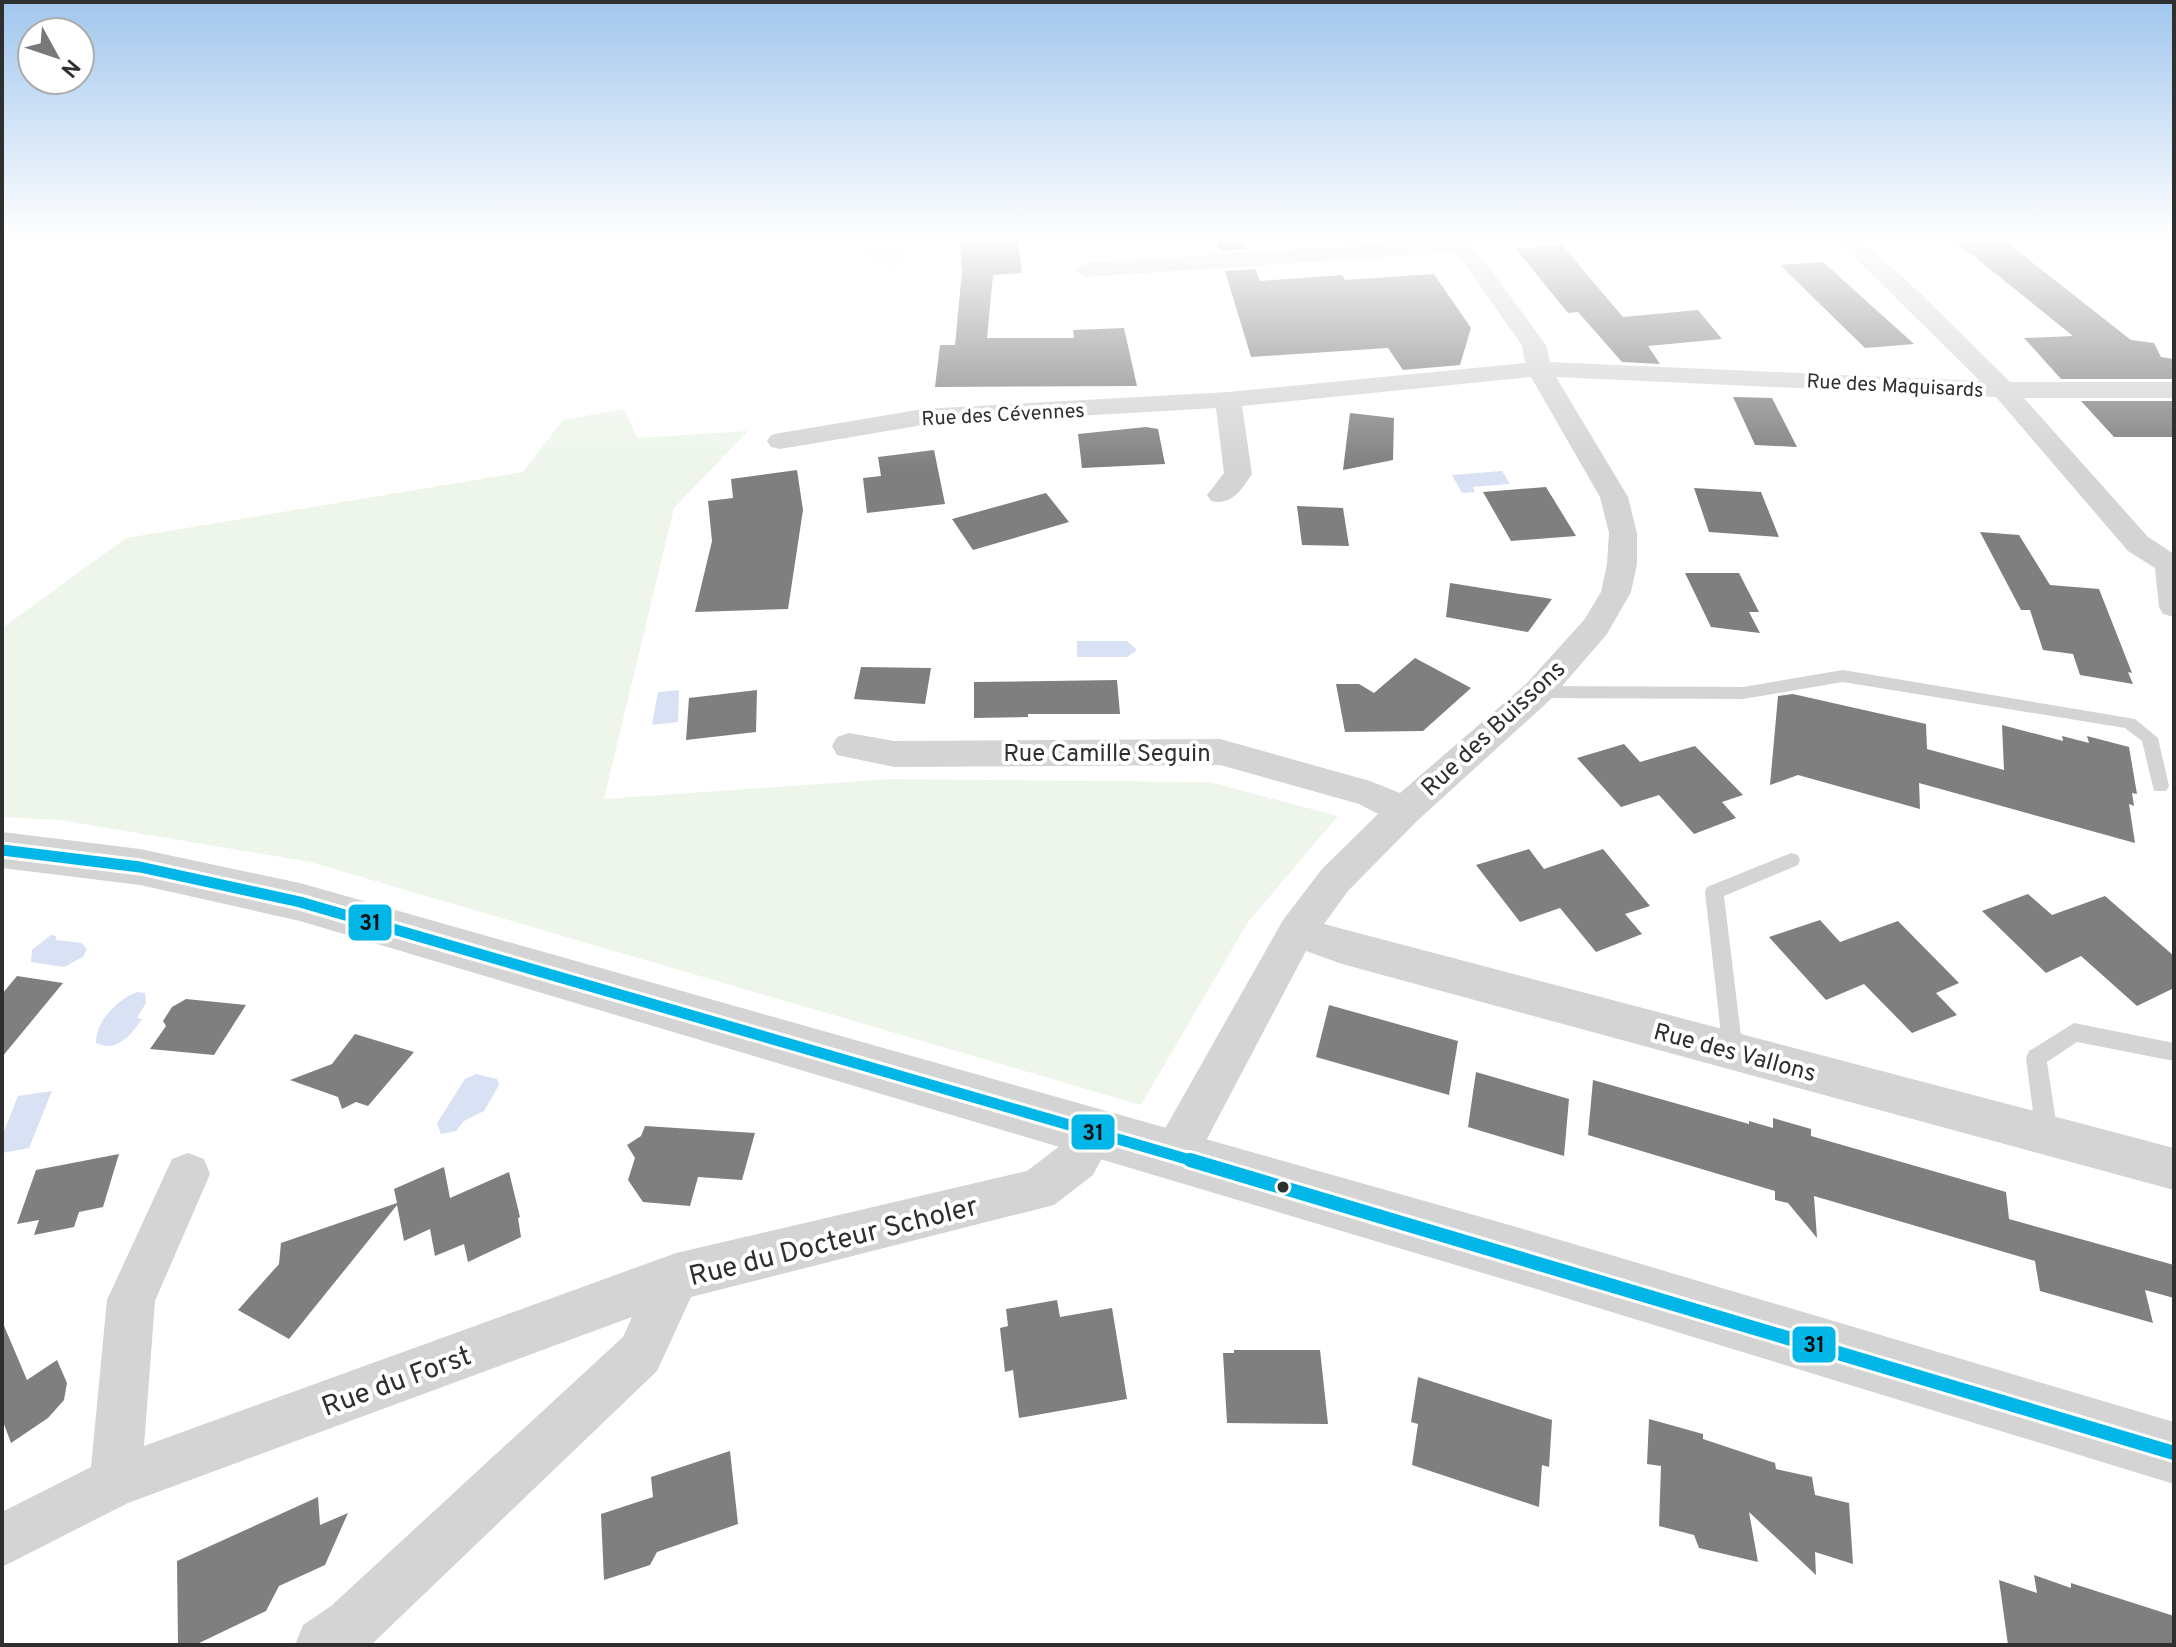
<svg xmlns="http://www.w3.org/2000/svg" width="2176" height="1647" viewBox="0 0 2176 1647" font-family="Overpass,sans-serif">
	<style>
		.green { fill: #eef6ec }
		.water { fill: #d8e2f4 }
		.building { fill: #7f7f7f }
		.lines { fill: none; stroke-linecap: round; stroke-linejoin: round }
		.service { fill: #d4d4d4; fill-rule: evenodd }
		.minor { fill: #d4d4d4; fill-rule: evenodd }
		.tertiary { fill: #d4d4d4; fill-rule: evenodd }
		.bus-1-far1-casing { stroke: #fff; stroke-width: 17 }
		.bus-1-casing { stroke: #fff; stroke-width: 20 }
		.bus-1-far1 { stroke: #03b6e8; stroke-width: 11 }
		.bus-1 { stroke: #03b6e8; stroke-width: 14 }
		.bus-dot { fill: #2f2f2f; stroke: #fff; stroke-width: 3 }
		.labels { text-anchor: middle; stroke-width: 8; stroke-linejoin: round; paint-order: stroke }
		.far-street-label { font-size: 20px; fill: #2f2f2f; stroke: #fff }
		.street-label { font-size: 24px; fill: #2f2f2f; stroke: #fff }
		.near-street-label { font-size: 28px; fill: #2f2f2f; stroke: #fff }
		.line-badge { stroke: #fff; stroke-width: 3 }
		.pale-badge-label { font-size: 22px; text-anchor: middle; font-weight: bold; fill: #111 }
	</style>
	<rect width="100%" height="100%" fill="#fff"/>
	<!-- green -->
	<path class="green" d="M831,237H918L895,272Z
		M624,409L637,438L748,431L674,508L604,799L890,779L1210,782L1338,816L1248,922L1141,1105L310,862L60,820L2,817V628L126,538L523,472L563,420Z"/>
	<!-- water -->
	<path class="water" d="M1502,471L1510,484L1473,487L1475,492L1462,493L1452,475Z
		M1077,641H1127L1137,650L1127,657H1077Z
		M679,690L678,722L652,725L658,692Z
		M51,935L56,936V940L82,943L87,949L83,957L64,967L31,962L32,950Z
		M137,992L145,993L146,1003L137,1018L142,1019C131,1035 117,1053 96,1043C96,1020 117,1000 137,992Z
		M476,1074L497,1079L499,1085L484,1111L464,1121L456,1131L441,1134L437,1123L465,1079Z
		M52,1091L29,1148L2,1153V1136L18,1096Z"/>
	<!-- building -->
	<path class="building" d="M966,237L1018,240L1022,273L993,275L987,338H1074L1073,330L1124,328L1137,386L935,387L940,345H955L962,271L960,242H965Z
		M1215,237H1241L1246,249L1219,251Z
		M1950,237H2000L2131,340L2154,343L2161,357L2174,359V379H2061L2024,338L2073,336Z
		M1562,245L1623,317L1698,310L1722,339L1648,346L1660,364L1622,362L1578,312L1568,313L1516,249Z
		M1823,262L1914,344L1865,348L1780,265Z
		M1255,269L1260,281L1342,275L1345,280L1434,274L1471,328L1460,365L1403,370L1388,348L1251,357L1225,271Z
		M1733,397L1772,398L1797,447L1755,445Z
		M2081,401H2174V437H2114Z
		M1350,413L1394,418L1393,460L1343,470Z
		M1146,427L1158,429L1165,464L1082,468L1078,434Z
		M934,450L945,504L867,513L863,478L881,476L878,457Z
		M797,470L803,510L788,609L695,612L712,541L708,501L733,498L731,479Z
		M1546,487L1576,536L1511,541L1483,492Z
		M1694,488L1761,492L1779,537L1709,532Z
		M1046,493L1069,522L973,550L952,519Z
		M1297,506L1343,508L1349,546L1302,545Z
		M1980,532L2019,535L2050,585L2099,589L2132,673L2128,672L2133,684L2080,675L2073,654L2043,650L2030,610H2021Z
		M1685,573H1739L1759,612H1749L1760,633L1711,627Z
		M1450,583L1552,599L1528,632L1446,617Z
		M1415,658L1471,688L1423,731L1345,732L1336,684H1359L1374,693Z
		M861,667L931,668L925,704L854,699Z
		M1117,680L1120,714H1028V717L974,718V682Z
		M757,690L756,732L686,740L689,698Z
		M1793,694L1926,724L1927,749L2004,770L2002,725L2063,741L2062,736L2089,743L2087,736L2129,747L2137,794L2132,793L2134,806L2129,804L2135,843L1919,783L1920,809L1798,775L1770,785L1778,696Z
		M1624,744L1640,762L1695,746L1743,795L1722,802L1736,818L1694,834L1659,795L1621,807L1577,758Z
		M1529,849L1544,869L1603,849L1650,906L1625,914L1642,934L1596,952L1560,908L1520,922L1476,865Z
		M2028,894L2052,915L2105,896L2174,956V988L2137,1006L2081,956L2046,973L1982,911Z
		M1820,920L1840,942L1898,921L1959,983L1936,993L1957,1015L1912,1033L1864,984L1826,1000L1769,937Z
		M17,976L63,983L2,1057V994Z
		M186,999L246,1005L214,1055L150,1049L166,1026L163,1021L172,1007Z
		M1329,1005L1458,1041L1449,1095L1316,1057Z
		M355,1034L414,1052L368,1106L356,1102L342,1109L338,1097L290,1080L332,1064Z
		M1476,1072L1569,1099L1564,1156L1468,1127Z
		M1593,1080L1749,1124V1121L1773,1128V1118L1811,1129V1136L2006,1192L2009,1219L2174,1265V1298L2145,1290L2153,1323L2040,1291L2035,1261L1814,1196L1817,1238L1788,1203L1775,1200V1191L1588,1135Z
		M645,1126L755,1133L742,1180L698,1177L690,1206L643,1202L628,1180L635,1158L627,1145L641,1136Z
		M119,1154L103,1207L79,1212L74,1227L34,1235L39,1220L17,1224L36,1170Z
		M444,1167L450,1198L509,1172L520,1217L518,1218L521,1237L468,1262L464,1244L435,1256L430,1229L404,1241L397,1205L289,1339L238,1310L279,1264L281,1243L397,1203L394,1189Z
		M1057,1300L1060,1317L1112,1308L1127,1399L1019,1418L1013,1370L1005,1372L1000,1328L1008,1326L1006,1309Z
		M2,1321L27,1380L57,1360L67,1383L64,1400L48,1418L11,1443L2,1419Z
		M1234,1350H1320L1328,1424L1227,1423L1223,1353H1234Z
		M1418,1377L1552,1420L1549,1467L1542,1465L1539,1507L1412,1465L1418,1424L1411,1422Z
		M1649,1419L1703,1434V1439L1775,1463L1776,1469L1812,1477L1815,1495L1849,1503L1853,1564L1815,1552L1816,1575L1749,1512L1758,1562L1699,1548L1694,1535L1659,1526L1661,1466L1647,1464Z
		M730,1451L738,1524L657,1552L650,1565L604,1580L601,1514L653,1497L651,1477Z
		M318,1497L320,1525L348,1513L325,1565L279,1586L266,1611L195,1645H178L177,1561Z
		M2034,1575L2071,1588V1583L2174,1616V1645H2008L1999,1580L2037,1593Z"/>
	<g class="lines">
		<!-- service -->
		<path class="service" d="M1843,670L2135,719L2158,738L2169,786L2166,791H2154L2142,741L2125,728L1843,682L1743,699L1538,698L1530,692L1538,686L1743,687Z
			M1791,853L1798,855L1800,860L1798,865L1724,896L1743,1052L1740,1059L1733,1061L1726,1059L1723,1052L1705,892L1707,887Z
			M2074,1023L2174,1043V1061L2077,1042L2047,1062L2058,1135L2055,1142L2047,1145L2039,1142L2036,1135L2026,1058L2029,1051Z"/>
		<!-- minor -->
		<path class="minor" d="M1445,237H1467L1546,345L1550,362L1980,381L1834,237H1858L1921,294L2010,382H2174V398H2024L2148,537L2174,554V617L2163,614L2159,607L2155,568L2128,551L1996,397L1556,377L1628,497L1637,533V564L1631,592L1607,634L1550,700L1417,821L1348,891L1324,924L2174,1148V1190L1342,964L1306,951L1190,1171L1174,1177L1158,1171L1152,1156L1158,1141L1283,920L1322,869L1378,814L1359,804L1220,765L894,767L837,755L832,746L837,737L849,733L894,741L1220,739L1370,781L1400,793L1526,684L1584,620L1601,592L1607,564L1609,533L1600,497L1531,377L1242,406L1252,474C1241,490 1232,506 1211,501L1207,495L1224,473L1216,408L923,425L780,449L771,447L767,441L771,435L780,433L923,409L1228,392L1525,363L1522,345L1456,252L1085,277L1074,270L1085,263L1447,239Z
			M1094,1112L1109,1118L1116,1132L1093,1175L1054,1205L691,1297L657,1371L371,1645H295L303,1625L331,1606L623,1337L632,1317L128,1503L2,1567V1512L91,1467L107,1300L172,1159L188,1153L204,1159L210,1174L155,1301L144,1446L676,1253L1027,1171L1061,1145L1079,1118Z"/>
		<!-- tertiary -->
		<path class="tertiary" d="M2,832L140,849L300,883L1513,1226L2174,1422V1484L1513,1282L300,921L140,885L2,868Z"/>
		<defs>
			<path id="bus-1-far1" d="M2,850L140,867L300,902L1197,1162"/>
			<path id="bus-1" d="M1190,1160L2174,1453"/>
		</defs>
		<!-- bus-1-far1 casing -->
		<use href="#bus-1-far1" class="bus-1-far1-casing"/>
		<!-- bus-1 casing -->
		<use href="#bus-1" class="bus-1-casing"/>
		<!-- bus-1-far1 -->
		<use href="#bus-1-far1" class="bus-1-far1"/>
		<!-- bus-1 -->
		<use href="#bus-1" class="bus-1"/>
	</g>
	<!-- sky -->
	<linearGradient id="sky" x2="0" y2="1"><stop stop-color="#a1c6ed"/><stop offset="0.51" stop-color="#fff"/><stop offset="1" stop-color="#fff" stop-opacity="0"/></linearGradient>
	<rect width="2176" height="468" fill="url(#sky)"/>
	<!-- markers -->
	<circle class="bus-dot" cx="1283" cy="1187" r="7"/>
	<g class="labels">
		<!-- far-street labels -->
		<g class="far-street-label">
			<text transform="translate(1895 385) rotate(3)" y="7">Rue des Maquisards</text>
			<text transform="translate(1003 414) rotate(-3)" y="7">Rue des Cévennes</text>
		</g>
		<!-- street labels -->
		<g class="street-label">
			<text transform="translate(1493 728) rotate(-43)" y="8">Rue des Buissons</text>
			<text x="1107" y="761">Rue Camille Seguin</text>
			<text transform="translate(1735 1052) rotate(15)" y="8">Rue des Vallons</text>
		</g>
		<!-- near-street labels -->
		<g class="near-street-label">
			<text transform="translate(833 1240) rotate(-14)" y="10">Rue du Docteur Scholer</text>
			<text transform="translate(396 1380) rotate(-20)" y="10">Rue du Forst</text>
		</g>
	</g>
	<g class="line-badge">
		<rect x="347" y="903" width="46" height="39" rx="8" fill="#03b6e8"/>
		<rect x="1070" y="1113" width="46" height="38" rx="8" fill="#03b6e8"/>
		<rect x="1791" y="1325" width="46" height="39" rx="8" fill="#03b6e8"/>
	</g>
	<g class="pale-badge-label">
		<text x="370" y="930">31</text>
		<text x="1093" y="1140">31</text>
		<text x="1814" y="1352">31</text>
	</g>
	<!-- border -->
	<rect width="2176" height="1647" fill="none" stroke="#2f2f2f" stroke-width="8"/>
	<!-- north arrow -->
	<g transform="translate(56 56) rotate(130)"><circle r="38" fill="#ffffff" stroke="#acacac" stroke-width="2"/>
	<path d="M0-6L14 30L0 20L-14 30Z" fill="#787878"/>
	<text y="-12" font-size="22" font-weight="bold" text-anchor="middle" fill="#2f2f2f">N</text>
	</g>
</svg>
